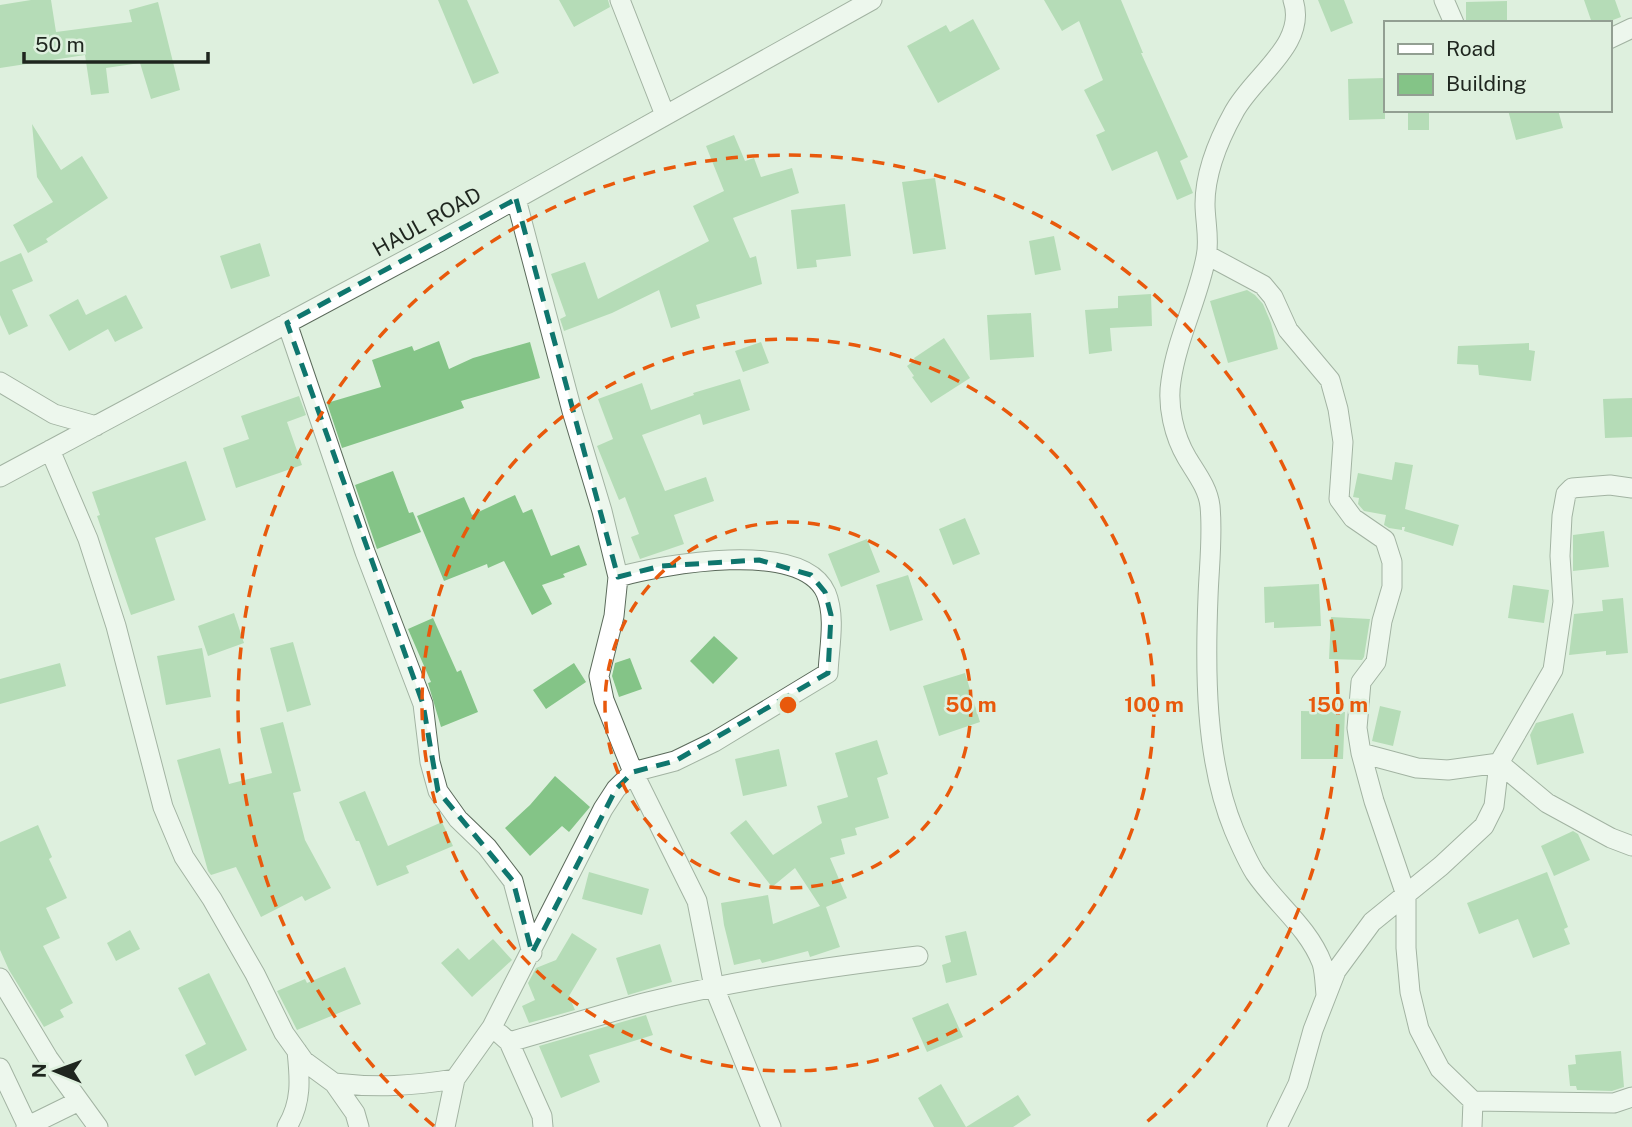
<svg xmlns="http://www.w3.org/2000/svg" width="1632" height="1127" viewBox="0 0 1632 1127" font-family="'Public Sans',sans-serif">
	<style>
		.building { fill: #84c487 }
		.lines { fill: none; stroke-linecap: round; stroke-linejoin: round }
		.street-casing { stroke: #5a695a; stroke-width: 21 }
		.street { stroke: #fff; stroke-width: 19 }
		.marked { fill: none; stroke: #0f766e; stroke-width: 5; stroke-dasharray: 14 9; stroke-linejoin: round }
		.ring { fill: none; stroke: #e8590c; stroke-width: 3.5; stroke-dasharray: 12 9 }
		.labels { text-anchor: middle; stroke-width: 5; stroke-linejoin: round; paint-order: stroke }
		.street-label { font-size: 21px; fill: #1f261f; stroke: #def0de }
		.centre { fill: #e8590c; stroke: #def0de; stroke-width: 3.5 }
		.ring-label { font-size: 21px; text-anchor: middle; font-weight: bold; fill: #e8590c; stroke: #def0de; stroke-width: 5; stroke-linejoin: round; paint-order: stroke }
	</style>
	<rect width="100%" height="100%" fill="#def0de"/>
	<!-- building -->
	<path class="building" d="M31,0H51L56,32L132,22L129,10L158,2L180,90L151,99L140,63L106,68L109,93L91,95L85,55L0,68V5Z
		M438,0H467L499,73L473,84Z
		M559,0H608L610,7L574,27Z
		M1044,0H1121L1143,53H1141L1188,157L1180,161L1193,193L1177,200L1157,151L1112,171L1096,135L1105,131L1084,90L1103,80L1079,21L1062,31Z
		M1318,0H1344L1353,23L1331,32Z
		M1584,0H1615L1621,17L1605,23H1592Z
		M1507,1V23H1466V2Z
		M973,19L1000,69L938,103L907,46L946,25L950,32Z
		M1385,78V119L1349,120L1348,79Z
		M1408,110H1429V130H1408Z
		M1508,110H1558L1563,128L1516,140Z
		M32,124L61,170L82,156L108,198L46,239L48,242L28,253L13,225L53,202L37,177Z
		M734,135L745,161L754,158L761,177L792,168L799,193L733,218L750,258L756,256L762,284L696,305L700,318L671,328L659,290L612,313L564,331L560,319L566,316L551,274L585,262L598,299L709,241L693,206L724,191L706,146Z
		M935,178L946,249L913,254L902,182Z
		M845,204L851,256L816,260L817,267L797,269L791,210Z
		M1054,236L1061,270L1035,275L1029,241Z
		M260,243L270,276L231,289L220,256Z
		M21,253L33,281L12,290L28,326L9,335L0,315V262Z
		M1247,290L1255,295L1263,304L1271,323L1278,349L1228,363L1210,301Z
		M1151,294L1152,326L1110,328L1112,351L1089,354L1085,310L1118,308V296Z
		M126,295L143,328L115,342L108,329L69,351L49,315L78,299L86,315Z
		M1031,313L1034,357L990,360L987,315Z
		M944,338L970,378L931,403L912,377L914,376L907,366L915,360L914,358Z
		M439,341L449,369L473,358L530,342L540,378L461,401L464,408L342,448L327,403L381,387L372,360L412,346L414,351Z
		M761,342L769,363L743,372L735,351Z
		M1529,343V350L1535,351L1531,381L1479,375L1478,365L1457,364L1458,346Z
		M740,379L750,410L703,425L700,414L642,435L665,491L706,477L714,501L674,515L684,544L640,559L631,537L639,534L625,497L619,500L597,446L613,439L598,399L642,383L651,410L694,395L693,393Z
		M299,396L306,415L287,422L302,465L236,488L223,448L249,439L241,416Z
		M1632,398V437L1605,438L1603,399Z
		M186,461L206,520L155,538L175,600L131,615L97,516L100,515L92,492Z
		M1395,462L1413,465L1405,509L1459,525L1453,546L1404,531L1405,527H1402V530L1389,528L1384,525L1386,515L1364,511L1358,504L1359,498L1353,497L1358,473L1392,480Z
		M393,471L409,513L413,512L421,532L377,549L355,485Z
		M515,495L523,513L532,509L551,556L579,545L587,565L563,574L565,577L542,585L552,604L532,615L504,561L488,568L487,564L444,581L417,516L464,497L472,515Z
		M965,518L980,554L953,565L939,529Z
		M1604,531L1609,567L1573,571V535Z
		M867,539L880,572L841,587L828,554Z
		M908,575L923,620L890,631L876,585Z
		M1319,584L1321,626L1274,628V622L1265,623L1264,587Z
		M1513,585L1549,590L1544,623L1508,618Z
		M1623,598L1628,653L1606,655V651L1569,655L1574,614L1603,611L1602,600Z
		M234,613L244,643L208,656L198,626Z
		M1331,617L1370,619L1364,657L1362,660L1329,659Z
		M433,618L457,672L461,670L478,712L441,727L428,683L431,682L408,629Z
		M714,636L738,658L713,684L690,661Z
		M293,642L311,705L287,712L270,648Z
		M202,648L211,697L166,705L157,656Z
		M630,658L642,689L619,697L612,676L615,663Z
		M60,663L66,686L0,704V679Z
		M574,663L586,682L546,709L533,690Z
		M965,673L980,722L939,736L923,686Z
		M1380,706L1401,711L1393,746L1372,741Z
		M1301,711L1345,712L1343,759H1301Z
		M1573,713L1584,753L1537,765L1530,735L1536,723Z
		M283,722L301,791L293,793L305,840L331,888L305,901L302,896L261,917L236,867L211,875L208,871L177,760L220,748L229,784L272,773L260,728Z
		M877,740L888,774L877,778L889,818L855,828L857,835L841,839L845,854L830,858L847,898L826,907L840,947L810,957L808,951L762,963L760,959L734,965L724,925L721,903L768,895L773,924L820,906L795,868L772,887L730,833L746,820L773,855L822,823L817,806L848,797L835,753Z
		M779,749L787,786L743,796L735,759Z
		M555,776L590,807L569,832L562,826L530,856L505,828L530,805Z
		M365,791L388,846L442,822L453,846L406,866L409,873L377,886L359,841H356L339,802Z
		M38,825L52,857L49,859L67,898L46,908L60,938L43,946L73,1003L60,1010L64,1017L44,1027L9,970L0,950V842Z
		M1573,831L1578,834L1590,860L1554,876L1541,846Z
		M589,872L649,889L642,915L582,899Z
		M1547,872L1568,927L1564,929L1570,944L1533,958L1518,919L1479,934L1467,903Z
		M130,930L140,949L116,961L107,943Z
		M966,931L977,975L946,983L942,965L951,962L945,936Z
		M572,933L597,949L569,996L575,1010L529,1023L522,1006L535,1000L528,983L536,968L556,960Z
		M493,939L512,960L472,997L441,963L458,948L469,960Z
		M660,944L672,982L628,995L616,958Z
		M345,967L361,1004L297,1030L277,991L305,979L307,983Z
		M209,973L247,1050L195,1076L185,1055L206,1044L178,988Z
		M948,1003L963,1037L927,1052L912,1018Z
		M646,1015L653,1035L589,1055L600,1082L561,1098L539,1046Z
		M1621,1051L1624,1087L1612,1091L1577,1090L1576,1086H1570L1568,1065L1576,1064L1575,1055Z
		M941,1084L966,1127H934L918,1098Z
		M1018,1095L1031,1115L1013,1127H966Z"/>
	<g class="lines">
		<defs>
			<path id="street" d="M620,0L665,115
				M1293,0C1308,44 1253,76 1234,112C1219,139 1205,172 1205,204C1205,221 1210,240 1206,257C1198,299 1177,338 1171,381C1167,406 1174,436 1187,458C1196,473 1208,488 1210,506C1213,536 1209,567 1208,597C1205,671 1205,760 1234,830C1240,844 1247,860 1255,873C1276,904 1308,927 1322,963C1325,973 1325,985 1326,995
				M1444,0L1454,23
				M1609,39L1632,28
				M516,199L572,411L602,511L618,577L614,616L599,676L604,700L633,772L697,901L714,987L771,1127
				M1207,255L1263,285L1273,297L1288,330L1330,380L1338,409L1343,442L1339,499L1353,518L1385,540L1392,562V587L1382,621L1376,662L1361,682L1357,728L1361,753L1417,768L1448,770L1499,763L1553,670L1563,602L1560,556L1562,516L1566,494L1572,488L1610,485L1632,488
				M287,323L365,552L423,704L430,762L438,791L458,819L487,847L513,881L532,953
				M0,382L54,414L96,426
				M50,450L88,539L116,626L163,807L184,857L212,899L255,974L284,1033L304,1061L334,1083L355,1113L359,1127
				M0,477L439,242L872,0
				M1361,753L1374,801L1406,895V948L1410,992L1419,1029L1440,1069L1473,1101
				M1499,763L1547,803L1611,838L1632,846
				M0,978L48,1058L98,1127
				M500,1034L509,1042L542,1116L543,1127
				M509,1042C556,1029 602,1014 648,1002C737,980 827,967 918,956
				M0,1068L28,1127
				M334,1083C378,1088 411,1086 455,1079
				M26,1127L79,1101
				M287,1127C302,1102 300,1079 297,1051
				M445,1127L455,1079L492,1027L603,809L616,789L633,772L675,761L714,742L828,673C829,648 836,617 826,593C802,538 662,565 618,577
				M1277,1127L1298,1084L1313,1030L1336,971L1372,922L1441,866L1484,826L1494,806L1499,763
				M1472,1127L1473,1101L1614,1103L1632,1097"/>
		</defs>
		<!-- street casing -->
		<use href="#street" class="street-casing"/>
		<!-- street -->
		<use href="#street" class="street"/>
	</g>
	<!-- marked area -->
	<path d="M0 0H1632V1127H0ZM516,199L618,577L661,566L759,560L811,575L825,592L831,615L828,673L675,761L633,772L616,789L532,953L513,881L438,791L423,704L287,323Z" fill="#def0de" fill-opacity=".55" fill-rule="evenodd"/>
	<path class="marked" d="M516,199L618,577L661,566L759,560L811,575L825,592L831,615L828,673L675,761L633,772L616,789L532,953L513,881L438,791L423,704L287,323Z"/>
	<!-- distance rings -->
	<g class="ring">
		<circle cx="788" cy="705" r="183"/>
		<circle cx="788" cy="705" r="366"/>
		<path d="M434 1126A550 550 0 1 1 1142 1126"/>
	</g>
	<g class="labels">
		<!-- street labels -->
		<g class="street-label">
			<text transform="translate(427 222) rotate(-29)" y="7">HAUL ROAD</text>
		</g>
	</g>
	<circle cx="788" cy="705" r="10" class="centre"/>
	<g class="ring-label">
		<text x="971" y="712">50 m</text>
		<text x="1154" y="712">100 m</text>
		<text x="1338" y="712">150 m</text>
	</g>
	<!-- legend -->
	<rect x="1384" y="21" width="228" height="91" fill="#def0de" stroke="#929f92" stroke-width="2"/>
	<rect x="1398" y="44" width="35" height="10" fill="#ffffff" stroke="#929f92" stroke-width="2"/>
	<text x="1446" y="56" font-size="21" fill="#1f261f">Road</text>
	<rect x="1398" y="74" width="35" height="21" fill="#84c487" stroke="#929f92" stroke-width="2"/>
	<text x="1446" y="91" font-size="21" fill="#1f261f">Building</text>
	<!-- north arrow -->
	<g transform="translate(56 1071) rotate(271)" stroke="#def0de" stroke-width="5" paint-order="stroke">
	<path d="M0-5L12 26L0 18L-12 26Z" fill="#1f261f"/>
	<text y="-10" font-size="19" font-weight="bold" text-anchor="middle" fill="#1f261f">N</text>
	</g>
	<!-- scale -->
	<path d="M24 52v10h184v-10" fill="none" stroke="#1f261f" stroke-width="3.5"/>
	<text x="35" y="52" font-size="21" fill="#1f261f" stroke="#def0de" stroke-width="5" paint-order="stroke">50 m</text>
</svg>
